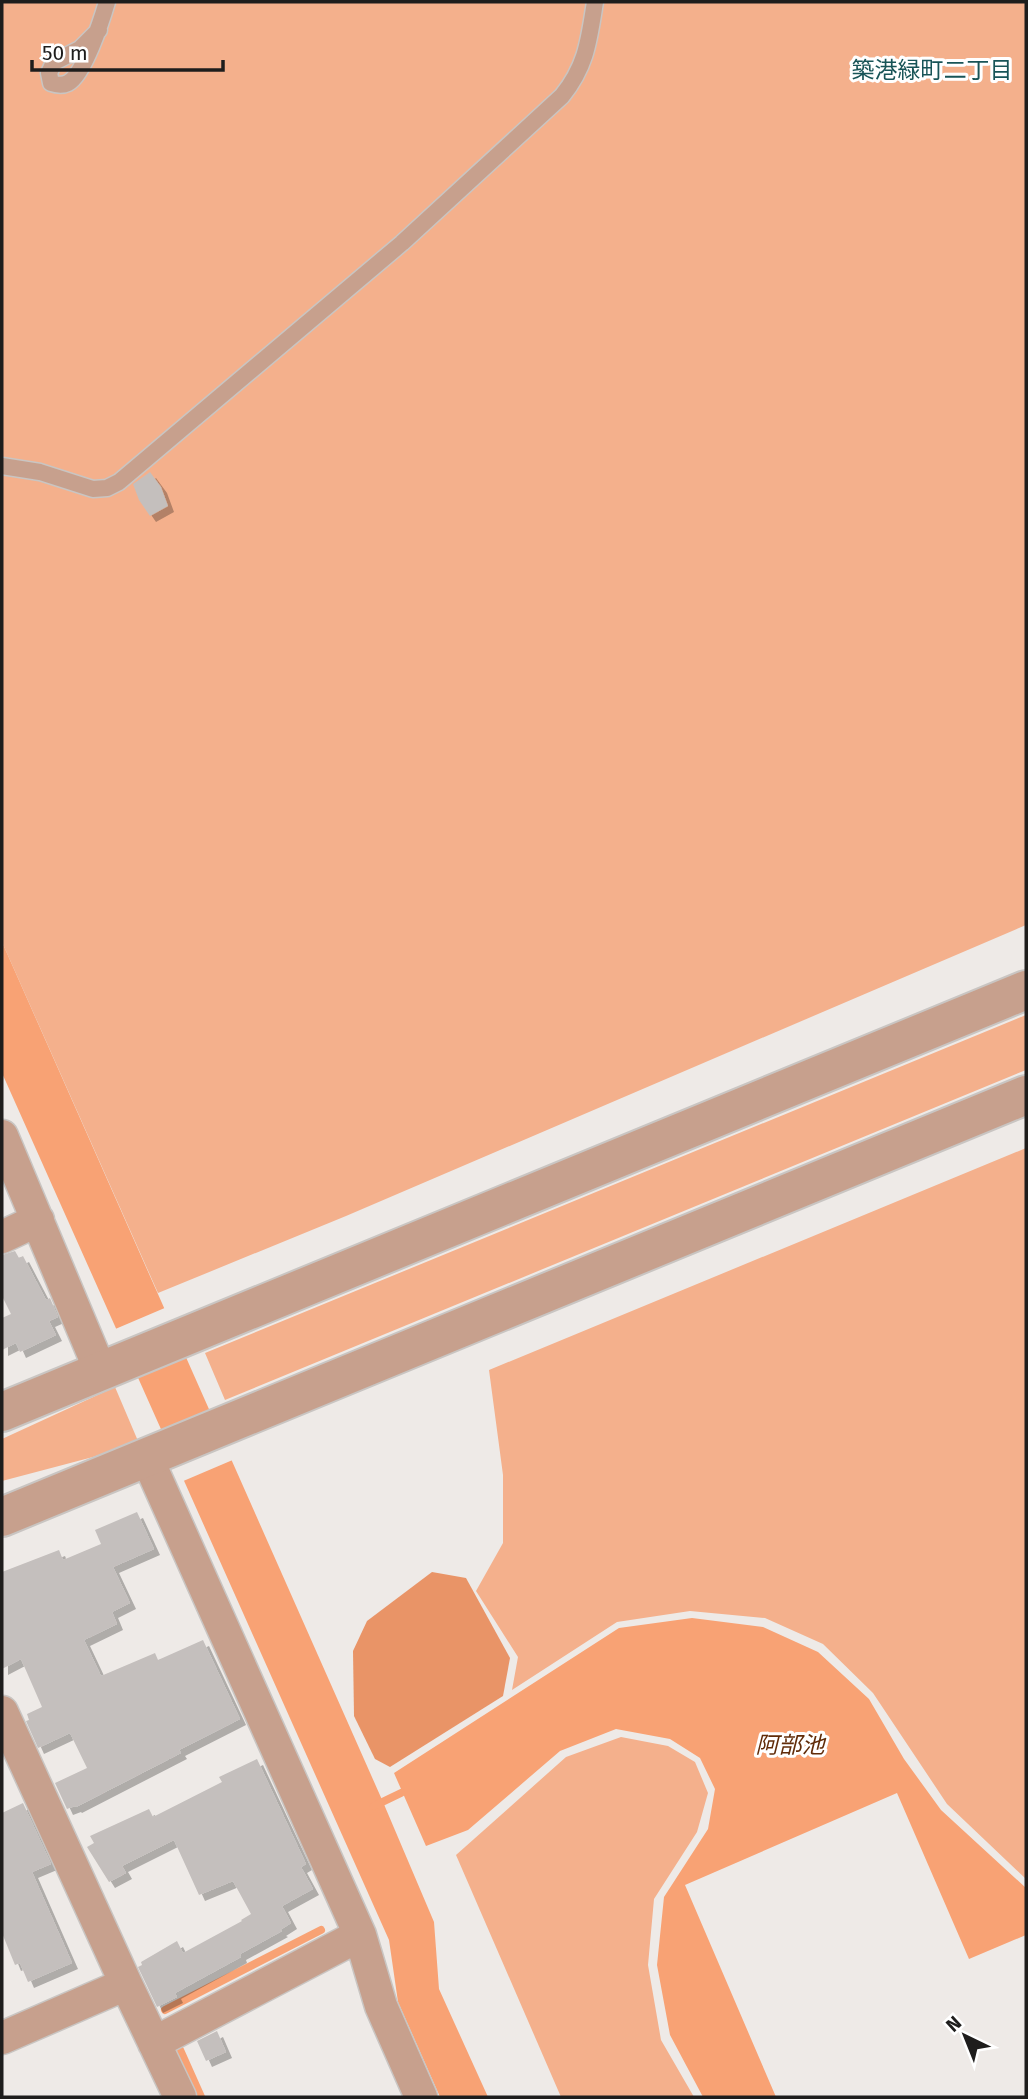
<svg xmlns="http://www.w3.org/2000/svg" width="1028" height="2099" viewBox="0 0 1028 2099" font-family="'Fira Sans','Noto Sans JP',sans-serif">
	<style>
		.green { fill: #f4b08c }
		.forest { fill: #e99467 }
		.water { fill: #f8a274 }
		.pier { fill: #eeeae7 }
		.lines { fill: none; stroke-linecap: round; stroke-linejoin: round }
		.stream { stroke: #f8a274; stroke-width: 8 }
		.building { fill: #c4bfbd; filter: url(#shadow) }
		.service-casing { stroke: #c9c5c2; stroke-width: 19 }
		.minor-casing { stroke: #c9c5c2; stroke-width: 35 }
		.tertiary-casing { stroke: #c9c5c2; stroke-width: 42 }
		.service { stroke: #c7a08d; stroke-width: 16 }
		.minor { stroke: #c7a08d; stroke-width: 32 }
		.tertiary { stroke: #c7a08d; stroke-width: 38 }
		.labels { text-anchor: middle; stroke-width: 6; stroke-linejoin: round; paint-order: stroke }
		.neighbourhood-label { font-size: 23px; fill: #185457; stroke: #fff }
		.water-label { font-size: 23px; font-style: italic; fill: #612c09; stroke: #fff }
	</style>
	<defs>
		<filter id="shadow"><feDropShadow dx="6" dy="6" stdDeviation="0" flood-color="#0004"/></filter>
	</defs>
	<rect width="100%" height="100%" fill="#eeeae7"/>
	<!-- green -->
	<path class="green" d="M2,2H1026V925L346,1216L158,1293L2,942Z
		M1026,1015V1070L225,1400L205,1353Z
		M1026,1148V1879L947,1804L873,1693L823,1644L765,1618L690,1611L617,1622L512,1690L518,1657L476,1591L503,1543V1475L489,1370Z
		M115,1387L138,1441L93,1457L2,1481V1439Z
		M621,1737L668,1746L695,1762L708,1793L697,1832L654,1899L648,1965L661,2040L694,2097H561L456,1855L566,1757Z"/>
	<!-- forest -->
	<path class="forest" d="M432,1572L466,1578L510,1658L503,1696L390,1767L375,1759L354,1716L353,1651L367,1621Z"/>
	<!-- water -->
	<path class="water" d="M2,942L383,1802L434,1922L439,1989L488,2097H440L398,2002L389,1940L2,1073Z
		M692,1618L763,1627L818,1652L869,1699L904,1759L941,1810L1026,1888V1935L969,1959L897,1793L685,1885L776,2097H703L670,2035L657,1965L664,1897L708,1829L715,1789L700,1758L670,1739L616,1729L560,1751L468,1830L426,1846L394,1773L619,1628Z"/>
	<!-- pier -->
	<path class="pier" d="M167,1307L187,1353L133,1376L113,1330Z
		M213,1410L235,1459L181,1482L159,1433Z"/>
	<g class="lines">
		<!-- stream -->
		<path class="stream" d="M374,1806L401,1793
			M165,2010L321,1930
			M180,2050L201,2097"/>
	</g>
	<!-- building -->
	<path class="building" d="M150,472L161,487L168,506L150,516L139,500L133,484Z
		M15,1251L19,1258L23,1256L46,1300L50,1298L58,1317L49,1321L56,1335L20,1352L16,1343L2,1350V1318L11,1314L2,1296V1255Z
		M137,1512L154,1549L113,1567L130,1603L112,1612L117,1624L84,1640L101,1676L155,1653L158,1660L203,1640L240,1719L179,1750L181,1753L76,1807L75,1806L67,1809L55,1783L87,1768L70,1733L38,1748L26,1721L29,1720L27,1714L42,1707L21,1659L2,1669V1572L59,1550L63,1560L101,1544L95,1530Z
		M257,1759L306,1864L301,1867L313,1889L282,1906L291,1923L280,1930L282,1931L240,1954L241,1957L175,1993L177,1997L157,2007L138,1967L142,1965L141,1962L177,1941L183,1953L242,1921L241,1920L251,1914L233,1881L199,1895L174,1840L122,1866L126,1873L109,1882L87,1847L94,1843L90,1836L149,1809L153,1817L222,1782L219,1777Z
		M23,1803L51,1864L32,1872L72,1963L28,1982L20,1963L15,1965L2,1933V1813Z
		M217,2031L226,2052L206,2061L197,2041Z"/>
	<g class="lines">
		<defs>
			<path id="service" d="M99,30L80,49L54,62L49,73L51,83C57,85 62,86 68,83C84,75 102,19 107,2
				M2,466L40,472L93,489L107,488L119,482L402,243L562,96C587,65 589,39 595,2"/>
			<path id="minor" d="M2,1136L100,1370
				M2,1237L38,1220
				M147,1458L360,1935L381,2006L421,2097
				M2,1712L126,1984L180,2097
				M2,2038L126,1984
				M154,2043L360,1935"/>
			<path id="tertiary" d="M2,1412L1026,990
				M2,1517L1026,1095"/>
		</defs>
		<!-- service casing -->
		<use href="#service" class="service-casing"/>
		<!-- minor casing -->
		<use href="#minor" class="minor-casing"/>
		<!-- tertiary casing -->
		<use href="#tertiary" class="tertiary-casing"/>
		<!-- service -->
		<use href="#service" class="service"/>
		<!-- minor -->
		<use href="#minor" class="minor"/>
		<!-- tertiary -->
		<use href="#tertiary" class="tertiary"/>
	</g>
	<g class="labels">
		<!-- neighbourhood labels -->
		<g class="neighbourhood-label">
			<text x="932" y="78">築港緑町二丁目</text>
		</g>
		<!-- water labels -->
		<g class="water-label">
			<text x="790" y="1753">阿部池</text>
		</g>
	</g>
	<!-- border -->
	<rect width="1028" height="2099" fill="none" stroke="#1e1d1c" stroke-width="7"/>
	<!-- north arrow -->
	<g transform="translate(965 2036) rotate(317)" stroke="#ffffff" stroke-width="5" paint-order="stroke">
	<path d="M0-5L12 26L0 18L-12 26Z" fill="#1e1d1c"/>
	<text y="-10" font-size="19" font-weight="bold" text-anchor="middle" fill="#1e1d1c">N</text>
	</g>
	<!-- scale -->
	<path d="M32 60v10h191v-10" fill="none" stroke="#1e1d1c" stroke-width="3.5"/>
	<text x="42" y="60" font-size="21" fill="#1e1d1c" stroke="#ffffff" stroke-width="5" paint-order="stroke">50 m</text>
</svg>
